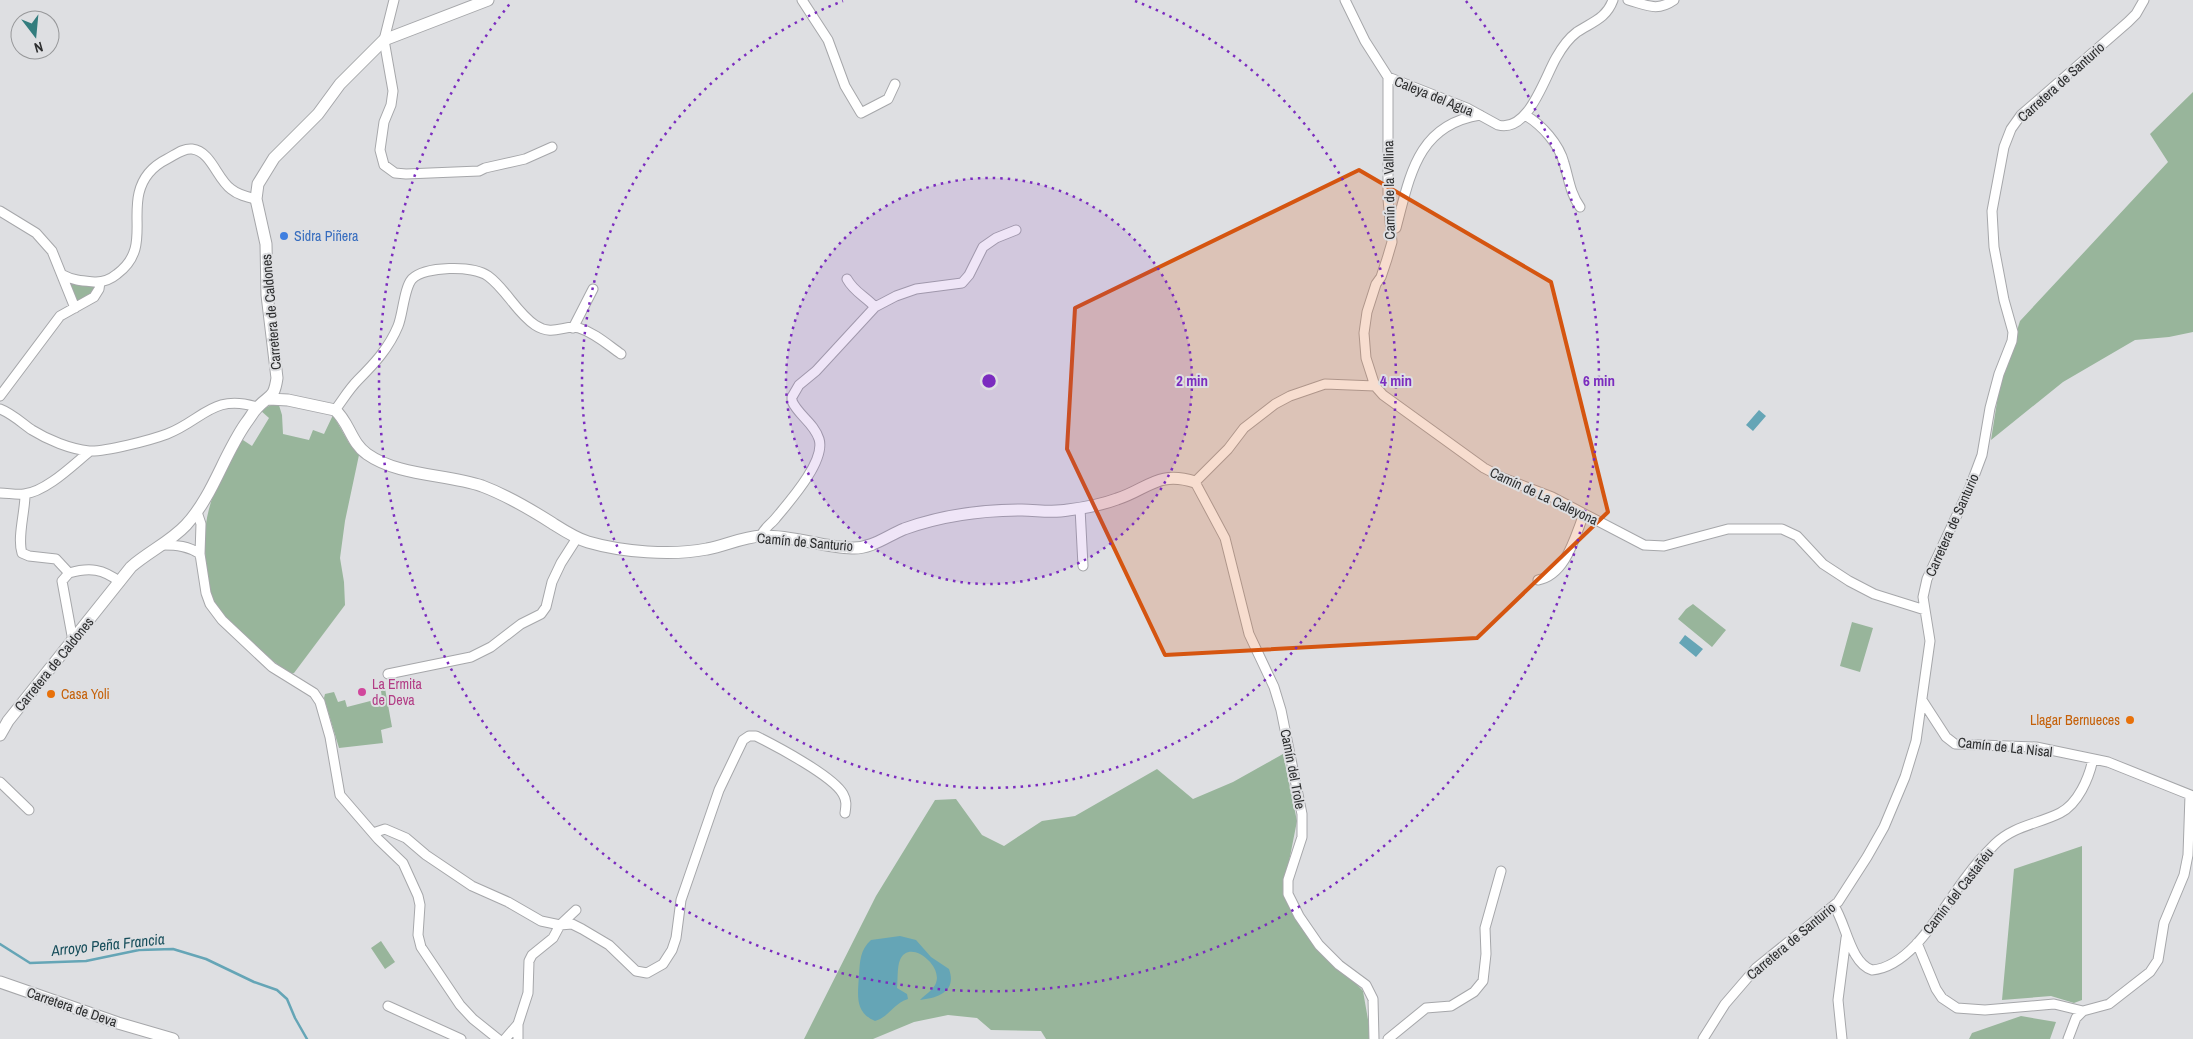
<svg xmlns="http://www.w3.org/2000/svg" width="2193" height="1039" viewBox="0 0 2193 1039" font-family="'Archivo Narrow',sans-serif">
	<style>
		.green { fill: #98b59b }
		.water { fill: #65a5b6 }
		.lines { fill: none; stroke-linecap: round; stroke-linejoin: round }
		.stream { stroke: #65a5b6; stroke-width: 2.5 }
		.minor-casing { stroke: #a6a7aa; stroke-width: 11 }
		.tertiary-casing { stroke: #a6a7aa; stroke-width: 13 }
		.minor { stroke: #fff; stroke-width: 9 }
		.tertiary { stroke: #fff; stroke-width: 11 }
		.marked { fill: #d55510; fill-opacity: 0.2; stroke: #d55510; stroke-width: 4; stroke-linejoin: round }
		.ring { fill: none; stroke: #7b2cbf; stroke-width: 2.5; stroke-dasharray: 2.5 5 }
		.shop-dot { fill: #3f7fe0; stroke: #dedfe2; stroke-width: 2 }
		.hotel-dot { fill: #d1479c; stroke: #dedfe2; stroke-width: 2 }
		.food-dot { fill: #e8710a; stroke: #dedfe2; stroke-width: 2 }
		.labels { text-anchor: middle; stroke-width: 4; stroke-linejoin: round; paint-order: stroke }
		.street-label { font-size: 14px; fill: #2d2e2f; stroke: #dedfe2 }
		.shop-label { font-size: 14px; fill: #366cbe; stroke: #dedfe2; text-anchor: start }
		.hotel-label { font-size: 14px; fill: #b23c85; stroke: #dedfe2; text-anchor: start }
		.food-label { font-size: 14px; fill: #c56008; stroke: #dedfe2; text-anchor: start }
		.water-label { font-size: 15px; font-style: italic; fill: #164d5a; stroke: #dedfe2 }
		.centre { fill: #7b2cbf; stroke: #dedfe2; stroke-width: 2.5 }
		.ring-label { font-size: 15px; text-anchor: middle; font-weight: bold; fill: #7b2cbf; stroke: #dedfe2; stroke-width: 4; stroke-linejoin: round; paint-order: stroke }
	</style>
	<rect width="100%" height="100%" fill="#dedfe2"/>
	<!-- green -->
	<path class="green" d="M2193,92V332L2169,337L2135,340L2063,382L1991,440L2000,383L2020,321L2168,162L2150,134Z
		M69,285H97L91,296L76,304Z
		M278,402L282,415L283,434L309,440L313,430L324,434L333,415L349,443L359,455L345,521L340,558L344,582L345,605L294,673L290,674C272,660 224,623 215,605C210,596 210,585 208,575C197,517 215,488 240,438L252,446L269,418L260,410Z
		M1693,604L1726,630L1712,647L1678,619L1686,609Z
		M1852,622L1873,628L1860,672L1840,666Z
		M384,683L392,727L381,730L383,743L339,748L324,698L325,694L334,692L338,702L345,700L347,707L382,698L380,684Z
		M1283,754L1297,821L1283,892L1314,939L1363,991L1370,1031L1369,1039H1046L1041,1031L991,1030L977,1018L948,1015L914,1022L873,1039H804L876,896L935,800L956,799L982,835L1004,846L1042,821L1075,816L1157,769L1193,799L1233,782Z
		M2082,846V1000L2074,1003L2051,996L2002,1000L2014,869Z
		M381,941L395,962L385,969L371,948Z
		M2021,1016L2056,1022L2050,1039H1969L1972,1033Z"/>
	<!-- water -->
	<path class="water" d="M1759,410L1766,416L1753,431L1746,425Z
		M1685,635L1703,649L1696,657L1679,643Z
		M900,936L916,940L931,957L949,969C957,991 939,998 920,1000C925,995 934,989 936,983C943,965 909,938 900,960C897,967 898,979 897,988L907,994L908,999C894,1003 889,1017 875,1021C854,1012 858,994 859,975C860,961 860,950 871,940Z"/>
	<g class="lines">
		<!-- stream -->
		<path class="stream" d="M0,944L30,963L86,961L139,950L173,949L206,959L254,982L277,990L287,999L295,1018L307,1039"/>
		<defs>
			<path id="minor" d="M394,0L384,40L393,91L391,105L384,122L380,150L384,165L395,173L406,174L479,171L485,168L525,159L552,147
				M802,0L828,40L845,86L861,113L888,99L895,84
				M1345,0L1365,41L1388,77V199L1392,242L1387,259L1381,277L1376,284L1367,312L1364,333L1366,358L1375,386
				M1628,0C1647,5 1657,12 1674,0
				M1388,77L1467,108L1498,125C1528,133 1544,79 1556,58C1561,49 1569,38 1577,32C1592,22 1606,19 1613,0
				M1525,115C1542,125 1559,144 1564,163C1569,179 1570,193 1580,207
				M0,211L36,233L52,251L75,308
				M1391,230L1396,228C1410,176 1417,125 1480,115
				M63,275C74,281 84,281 96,282C104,282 111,279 117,274C148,251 132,222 139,193C143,176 153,166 167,159C175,155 183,148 192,149C211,151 217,179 231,189C238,195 247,197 256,199
				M847,279C854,292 865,296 875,307
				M573,328L593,289
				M0,396L60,316L94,297L99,289L100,282
				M0,409C11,413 22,423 32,430C48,440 70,449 89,451C105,452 151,440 167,434C203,420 213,393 257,407
				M335,410C342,401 349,389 358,380C374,364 389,348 398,326C403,314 404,288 412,279C425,266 473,265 488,276C506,289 516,312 535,325C553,337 565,324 579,328C595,333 608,345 621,354
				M0,493C8,493 16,495 24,494C46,492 74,464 90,451
				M25,495C25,512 17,538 22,553L29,556L56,559L69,573L62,581L73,641
				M1080,508L1083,566
				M197,512L201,524L200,554L206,593L210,604L222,620L272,667L314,693L320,702L330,737L340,795L378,839L403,863L418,896L420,905L418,935L421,947L460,1005L473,1019L498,1039
				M761,536C764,528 770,525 775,519C789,502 826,461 819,439C814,423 798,415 792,401V397L799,385L816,371L875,307L896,296L916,289L962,283L969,275L983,247L996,238L1016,230
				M163,545C177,545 188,546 200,554
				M69,573C90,567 103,569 120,582
				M1538,580C1566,575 1575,536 1584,514
				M388,674L471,657L491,647L521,624L541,614L546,607L552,582L561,563L577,538
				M1922,700L1946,737L1955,744L2036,747L2108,762L2193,796
				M0,782L29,810
				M373,833L385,829L406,838L426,855L472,886L508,902L541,921L560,925L572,924L582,929L609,945L636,971L647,973L663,964L672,950L676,938L681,900L719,790L743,740L749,736H756C776,746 833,776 843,794C847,801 846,806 845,813
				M1834,906C1846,923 1850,963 1872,970C1913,967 1944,905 1967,876C1975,865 1985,854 1995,844C2013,826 2038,824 2060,813C2078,804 2089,778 2093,759
				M1917,943L1936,989L1942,998L1957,1008L1985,1010L2054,1004L2083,1011L2109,1004L2150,972L2158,960L2164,923L2184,875L2188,855L2190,795
				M388,1006L461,1039
				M505,1039L518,1024
				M518,1039V1024L528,993L529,961L532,955L553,938L560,925L576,910
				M1374,1039L1373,999L1366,985L1339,965L1319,945L1299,916L1288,894V880L1302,837V814L1281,710L1274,687L1249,634L1225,538L1195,482L1228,449L1244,428L1275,404L1290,396L1325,384L1375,386L1383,395L1484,468L1503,478L1552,497L1644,545L1664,546L1728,529H1782L1797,536L1823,564L1849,581L1874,594L1925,610
				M1388,1039L1426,1008L1451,1006L1474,992L1483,981L1486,954L1485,928L1501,871
				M1703,1039L1725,1004L1756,968L1838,902L1867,857L1884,827L1905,777L1916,741L1930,641L1923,597L1927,579L1970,487L1982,455L1990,408L1999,374L2012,341L2013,332L2004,300L1994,247L1992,211L2004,147L2011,129L2021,115L2128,22L2136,14L2144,0
				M1842,1039L1838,1000L1846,938
				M2068,1039L2076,1018L2083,1011"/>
			<path id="tertiary" d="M269,399L288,400L335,410C349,422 351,443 367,454C398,476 446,474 482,486C506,495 530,509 552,523C563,530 575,538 588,542C622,552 672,556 707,549C725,546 742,537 761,536C792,535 822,547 852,548C871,549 887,536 904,529C940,516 983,510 1022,510C1037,510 1052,513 1068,510C1084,508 1101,505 1117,499C1148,489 1158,470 1195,482
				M0,735L8,721L131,567C148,552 170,542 186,525C213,496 223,456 246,423C250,418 253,412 257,408C270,394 274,399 277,378L267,295L266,244L256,199L258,184L274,158L318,114L340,84L384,40L488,0
				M0,982L118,1023L173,1039"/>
		</defs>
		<!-- minor casing -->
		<use href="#minor" class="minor-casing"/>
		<!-- tertiary casing -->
		<use href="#tertiary" class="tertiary-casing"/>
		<!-- minor -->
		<use href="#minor" class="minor"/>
		<!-- tertiary -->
		<use href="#tertiary" class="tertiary"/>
	</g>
	<!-- marked area -->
	<path class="marked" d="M1359,170L1551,282L1608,512L1477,638L1165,655L1067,449L1075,308Z"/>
	<!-- distance rings -->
	<circle cx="989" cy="381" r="203" fill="#7b2cbf" fill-opacity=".12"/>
	<g class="ring">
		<circle cx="989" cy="381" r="203"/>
		<path d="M1135 1A407 407 0 1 1 843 1"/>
		<path d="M1466 1A610 610 0 1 1 512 1"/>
	</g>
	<!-- markers -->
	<circle class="shop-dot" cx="284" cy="236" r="5"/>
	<circle class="hotel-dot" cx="362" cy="692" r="5"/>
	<g class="food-dot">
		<circle cx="51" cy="694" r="5"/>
		<circle cx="2130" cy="720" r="5"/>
	</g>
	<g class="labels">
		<!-- street labels -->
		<g class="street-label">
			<text transform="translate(2061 82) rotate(-42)" y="5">Carretera de Santurio</text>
			<text transform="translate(1434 96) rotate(22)" y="5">Caleya del Agua</text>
			<text transform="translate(1389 190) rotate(-91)" y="5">Camín de la Vallina</text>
			<text transform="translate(271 312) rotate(-95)" y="5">Carretera de Caldones</text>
			<text transform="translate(1544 496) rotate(25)" y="5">Camín de La Caleyona</text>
			<text transform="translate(1952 525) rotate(-66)" y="5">Carretera de Santurio</text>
			<text transform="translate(805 542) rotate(5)" y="5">Camín de Santurio</text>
			<text transform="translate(54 664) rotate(-51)" y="5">Carretera de Caldones</text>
			<text transform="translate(2005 747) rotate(6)" y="5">Camín de La Nisal</text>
			<text transform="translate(1293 769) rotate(79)" y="5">Camín del Trole</text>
			<text transform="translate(1958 891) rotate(-52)" y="5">Camín del Castañéu</text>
			<text transform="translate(1791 941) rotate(-40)" y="5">Carretera de Santurio</text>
			<text transform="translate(72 1007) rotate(19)" y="5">Carretera de Deva</text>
		</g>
		<!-- shop labels -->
		<g class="shop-label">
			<text x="294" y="241">Sidra Piñera</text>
		</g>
		<!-- hotel labels -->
		<g class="hotel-label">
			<text x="372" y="689">La Ermita<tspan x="372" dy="16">de Deva</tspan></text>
		</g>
		<!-- food labels -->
		<g class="food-label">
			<text x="61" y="699">Casa Yoli</text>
			<text x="2120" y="725" text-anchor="end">Llagar Bernueces</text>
		</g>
		<!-- water labels -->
		<g class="water-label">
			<text transform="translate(108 945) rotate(-6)" y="5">Arroyo Peña Francia</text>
		</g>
	</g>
	<circle cx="989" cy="381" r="8" class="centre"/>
	<g class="ring-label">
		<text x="1192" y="386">2 min</text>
		<text x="1396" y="386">4 min</text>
		<text x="1599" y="386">6 min</text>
	</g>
	<!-- north arrow -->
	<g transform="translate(35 35) rotate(164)"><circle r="24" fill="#dedfe2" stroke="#97989a"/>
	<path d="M0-4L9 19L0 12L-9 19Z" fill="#337d7e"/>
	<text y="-8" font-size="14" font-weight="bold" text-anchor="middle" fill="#2d2e2f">N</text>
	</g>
</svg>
